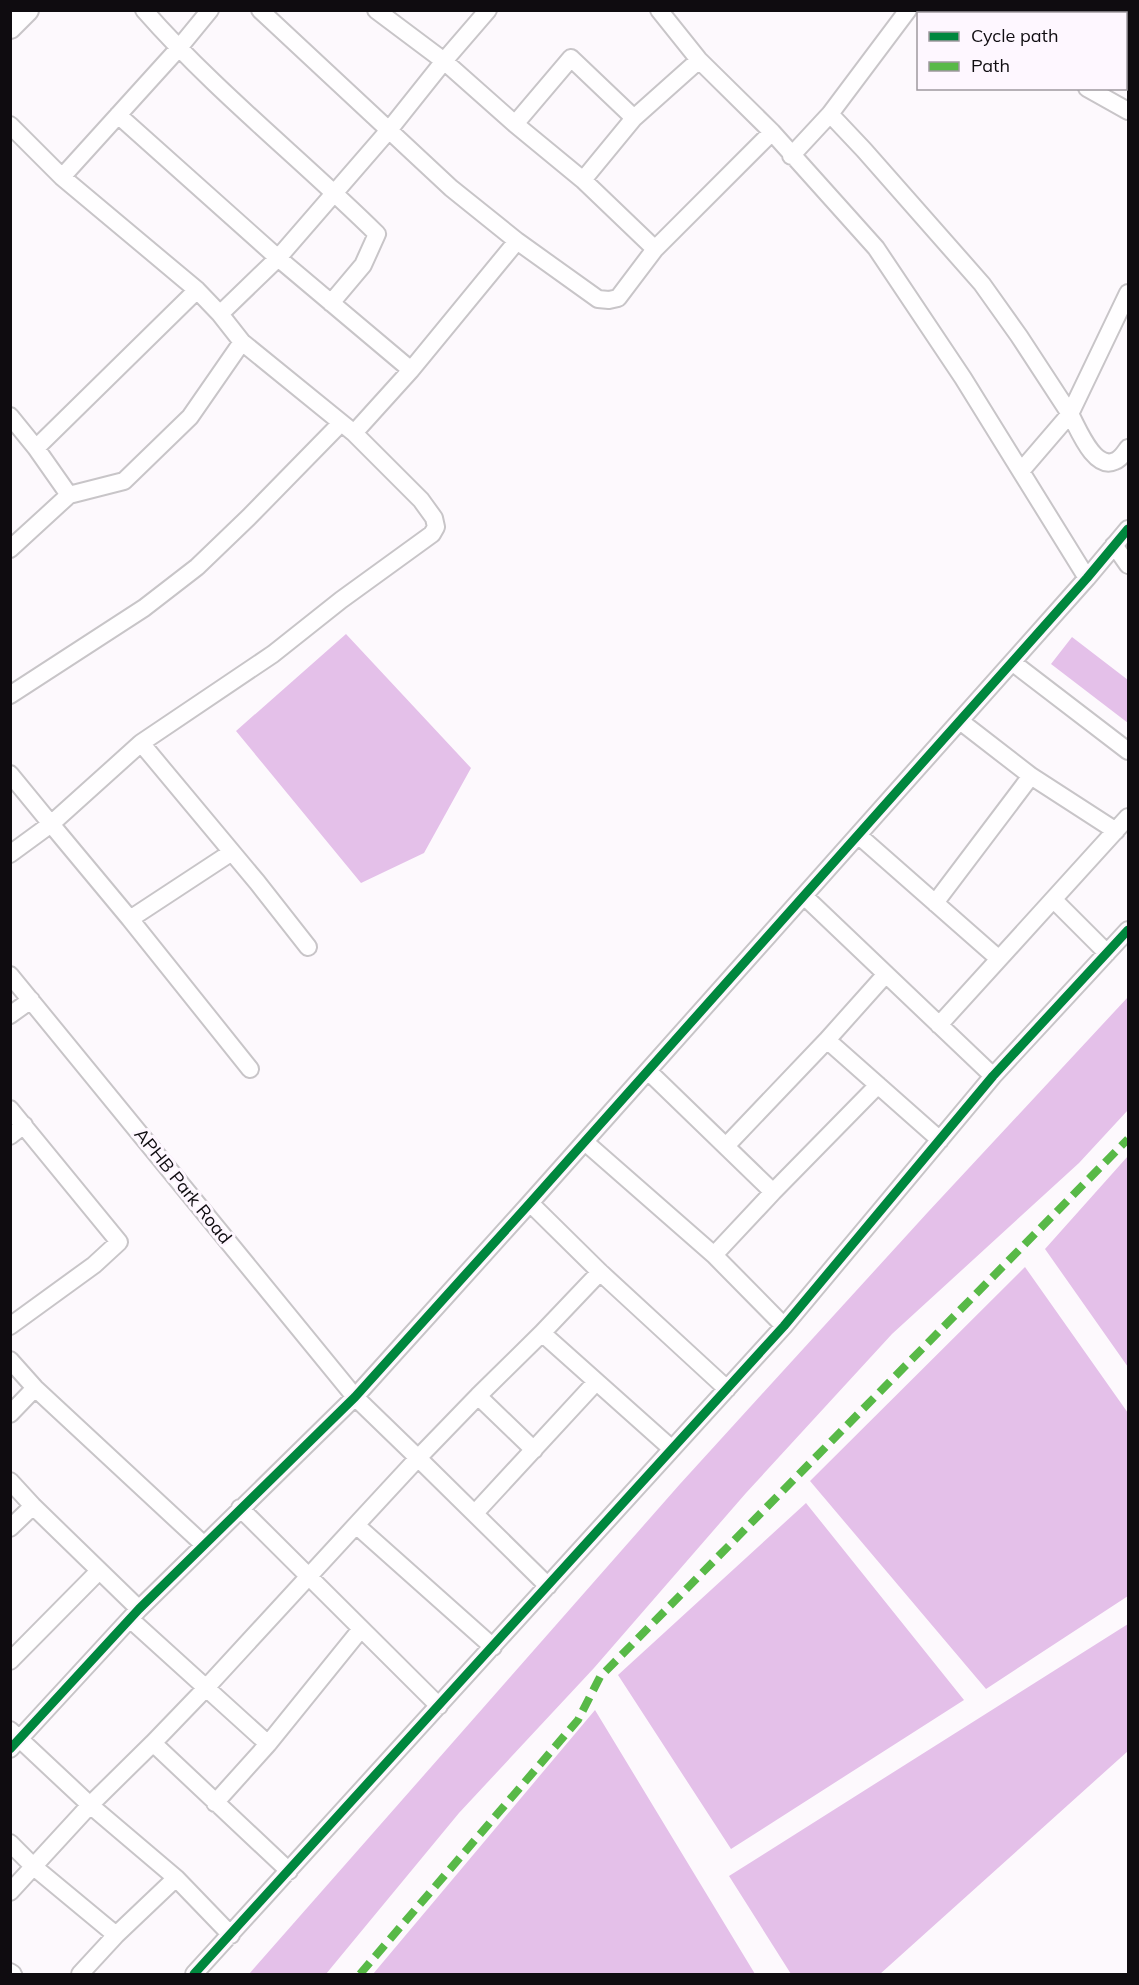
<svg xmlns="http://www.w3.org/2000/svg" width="1139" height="1985" viewBox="0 0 1139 1985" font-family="Mulish,sans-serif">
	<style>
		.water { fill: #e4c0e9 }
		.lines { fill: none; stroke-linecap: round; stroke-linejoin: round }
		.street-casing { stroke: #c8c5c8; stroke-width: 20 }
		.secondary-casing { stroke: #c8c5c8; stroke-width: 26 }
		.street { stroke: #fffeff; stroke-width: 16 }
		.secondary { stroke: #fffeff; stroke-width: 22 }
		.quiet { stroke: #58b947; stroke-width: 8; stroke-dasharray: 15 8; stroke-linecap: butt }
		.cycleway-casing { stroke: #fef7ff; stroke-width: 13 }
		.cycleway { stroke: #00873e; stroke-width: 9 }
		.labels { text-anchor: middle; stroke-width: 6; stroke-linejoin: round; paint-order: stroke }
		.street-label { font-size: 18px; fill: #0f0c10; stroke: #fef7ff }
	</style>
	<rect width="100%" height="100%" fill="#fdf9fd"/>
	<!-- water -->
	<path class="water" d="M346,634L471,768L424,853L361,883L236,731Z
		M1072,637L1128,680V723L1051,664Z
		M1128,997V1110L1079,1163L892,1334L746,1493L594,1668L459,1813L326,1974H249L680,1484L928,1212Z
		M1128,1156V1367L1045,1249Z
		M1025,1267L1128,1413V1596L986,1689L810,1481Z
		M806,1503L964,1700L731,1849L618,1675Z
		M1128,1624V1751L880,1974H791L729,1876Z
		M595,1710L755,1974H373Z"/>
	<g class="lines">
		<defs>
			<path id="street" d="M144,10C215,91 301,159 377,234L363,265L331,303
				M260,10L451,188L517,241
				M376,10L444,61L488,10
				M659,10L699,60L772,132L876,248L963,378L1087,578
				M946,10L950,14
				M1069,14L1071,10
				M1087,88L1128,111
				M830,114L864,150L982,284L1019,336L1070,414L1021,471
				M118,115L278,258L389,130L444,61L515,124L583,180L655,249
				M515,124L571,58L634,118
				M10,125L62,177L197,290L220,314L242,342L354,433L421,500L434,518L436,527L432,534L341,600L273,654L141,743
				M791,156L830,114L908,10
				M62,177L178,49L210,10
				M583,180L634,118L699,60
				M1128,293L1070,414C1078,428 1094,471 1115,461C1121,459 1125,452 1128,448
				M220,314L278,258L411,370L517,241L598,299L609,300L618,298L655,249L772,132
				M10,416L36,448L69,495L10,549
				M354,433L411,370
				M36,448L197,290
				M69,495L124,481L190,417L242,342
				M1114,545L1128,565
				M1012,662L1128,751
				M10,695L144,608L197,567L249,517L341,423
				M960,721L1031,776L1116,831
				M10,774L51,824L141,743L257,882L308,947
				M858,835L999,959
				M232,852L130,919L250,1069
				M10,854L51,824L130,919
				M804,896L993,1076
				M1054,900L1107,953
				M935,903L1031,776
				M886,974L827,1040L940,1140
				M10,975L355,1397L418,1458L478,1396L534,1450
				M10,1015L31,1000
				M939,1025L1128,817
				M648,1071L773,1192L878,1085
				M10,1109L119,1242L94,1265L10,1326
				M10,1136L24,1125
				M585,1142L714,1255L784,1326
				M726,1146L827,1040
				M530,1203L600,1272L727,1389
				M714,1255L773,1192
				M600,1272L542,1333L672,1449
				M10,1360L35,1388L203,1544
				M478,1396L542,1333
				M10,1414L35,1388
				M10,1481L33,1506L139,1609
				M240,1508L439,1706
				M475,1513L596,1382
				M10,1528L33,1506
				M130,1619L268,1744L361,1629
				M493,1647L356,1525L418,1458L548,1586
				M10,1661L99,1571
				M10,1730L90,1805L176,1878L231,1935
				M153,1743L205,1689L356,1525
				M10,1749L139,1609L355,1397L530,1203L1087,578L1128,529
				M215,1803L268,1744
				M10,1843L34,1867L116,1935L80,1974
				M10,1892L90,1805L153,1743L289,1871
				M116,1935L176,1878
				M10,1972L13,1974
				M194,1974L784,1326L993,1076L1128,930"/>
			<path id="secondary" d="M10,27L27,10"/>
		</defs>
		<!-- street casing -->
		<use href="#street" class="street-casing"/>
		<!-- secondary casing -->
		<use href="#secondary" class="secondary-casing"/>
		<!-- street -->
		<use href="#street" class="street"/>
		<!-- secondary -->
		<use href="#secondary" class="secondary"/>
		<!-- quiet -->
		<path class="quiet" d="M360,1974L578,1720L600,1677L1128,1139"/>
		<defs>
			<path id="cycleway" d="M10,1749L139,1609L355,1397L530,1203L1087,578L1128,529
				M194,1974L784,1326L993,1076L1128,930"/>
		</defs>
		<!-- cycleway casing -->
		<use href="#cycleway" class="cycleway-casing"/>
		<!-- cycleway -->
		<use href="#cycleway" class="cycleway"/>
	</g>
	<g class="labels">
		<!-- street labels -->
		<g class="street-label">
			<text transform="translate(183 1186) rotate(51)" y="6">APHB Park Road</text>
		</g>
	</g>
	<!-- border -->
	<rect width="1139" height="1985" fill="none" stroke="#0f0c10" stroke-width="24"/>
	<!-- legend -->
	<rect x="917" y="12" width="210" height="78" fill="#fef7ff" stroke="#9e999f" stroke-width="1.5"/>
	<rect x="929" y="32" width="30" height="9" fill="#00873e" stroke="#9e999f" stroke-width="1.5"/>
	<text x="971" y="42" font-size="18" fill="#0f0c10">Cycle path</text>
	<rect x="929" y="62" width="30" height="9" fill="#58b947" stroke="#9e999f" stroke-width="1.5"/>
	<text x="971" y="72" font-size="18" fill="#0f0c10">Path</text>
</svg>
